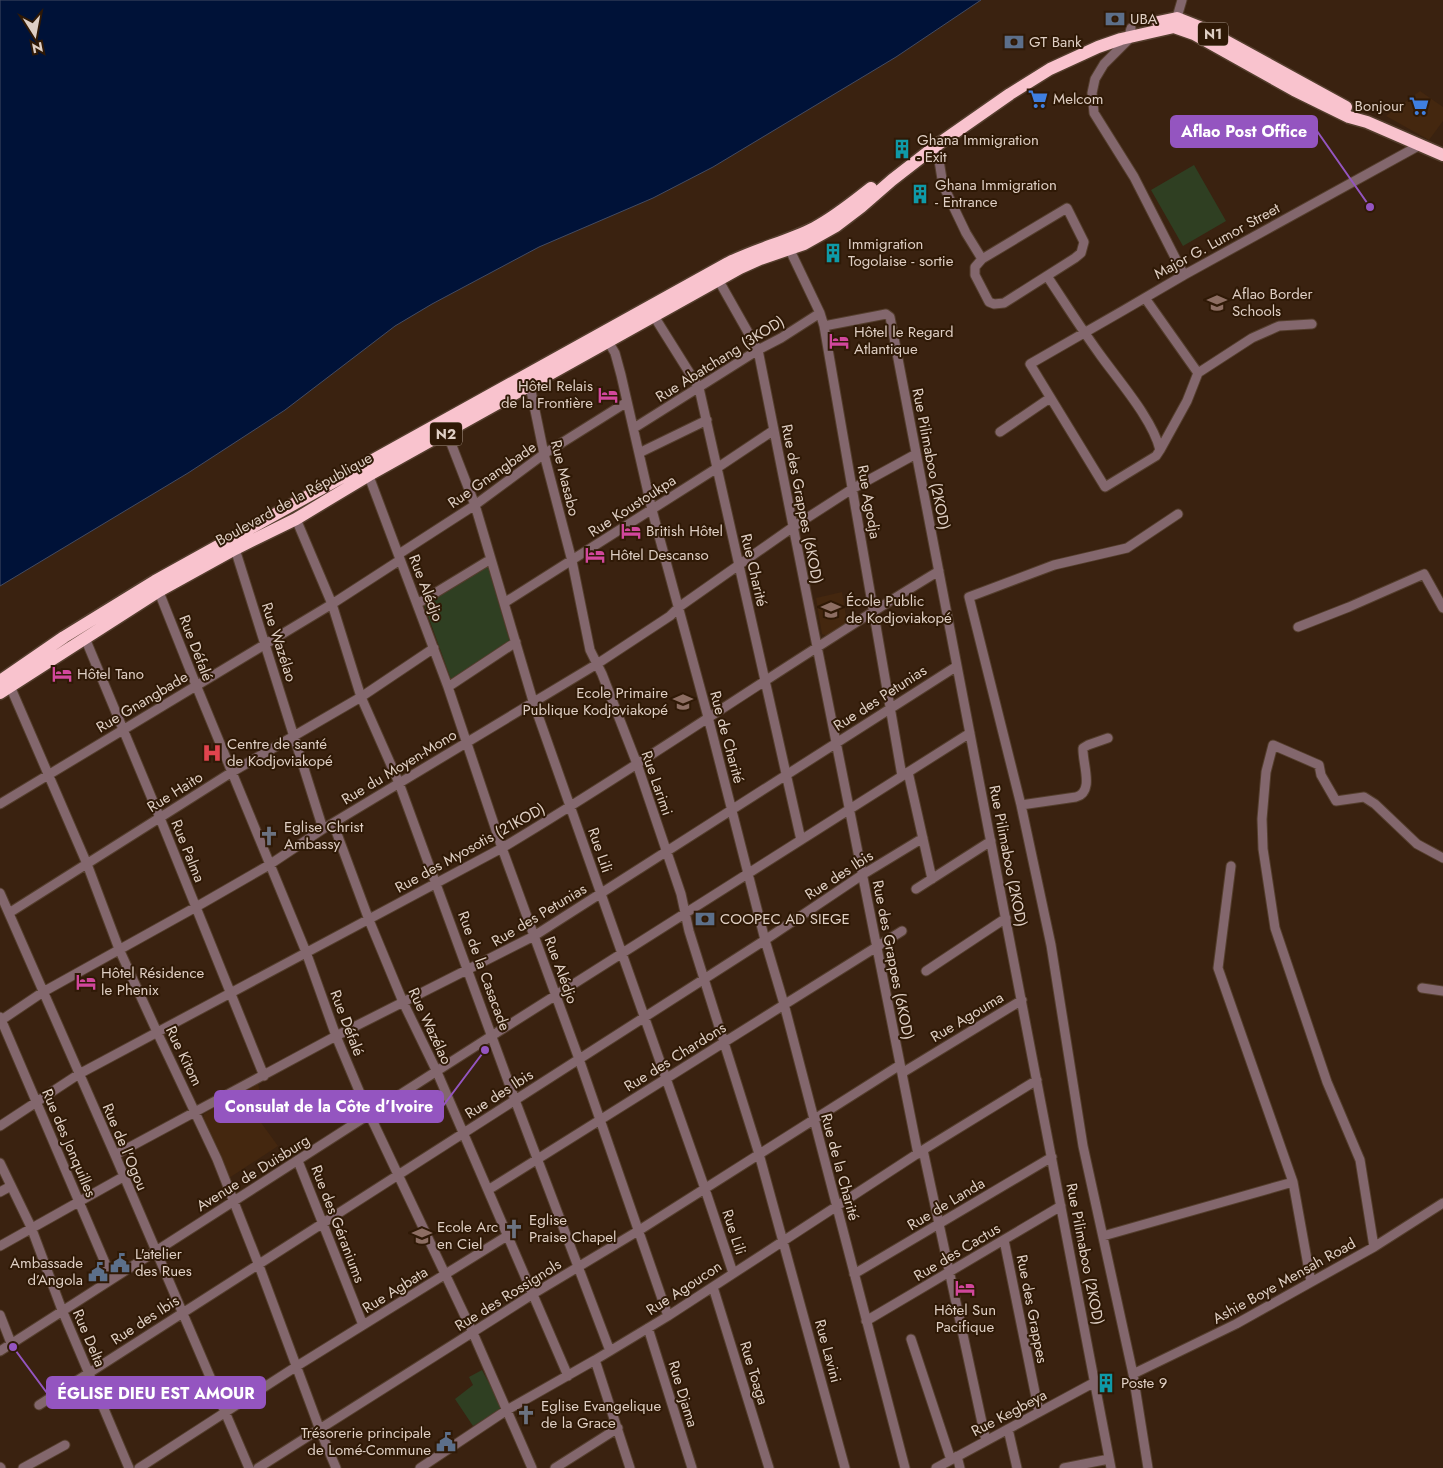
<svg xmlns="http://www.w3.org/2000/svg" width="1443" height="1468" viewBox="0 0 1443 1468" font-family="Jost,sans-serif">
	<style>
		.built { fill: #44270f }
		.green { fill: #2f3f22 }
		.water { fill: #001238; stroke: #434b62 }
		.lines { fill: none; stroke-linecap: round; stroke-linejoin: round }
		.minor-casing { stroke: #543e2d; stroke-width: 11 }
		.highway-casing { stroke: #543e2d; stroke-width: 15 }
		.minor { stroke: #83676d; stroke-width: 9 }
		.highway { stroke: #f9c3ce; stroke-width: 12 }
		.labels { text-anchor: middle; stroke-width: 4; stroke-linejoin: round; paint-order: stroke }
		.shield { fill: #2f1906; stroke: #aa988b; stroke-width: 1 }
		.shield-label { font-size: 14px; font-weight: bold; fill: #dfcfc4 }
		.poi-label { font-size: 15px; fill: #dfcfc4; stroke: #2f1906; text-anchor: start }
		.street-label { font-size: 15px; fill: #dfcfc4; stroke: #2f1906 }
		.leader { fill: none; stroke: #9455c0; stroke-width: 2 }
		.callout-dot { fill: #9455c0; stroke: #2f1906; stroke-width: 2 }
		.callout { fill: #9455c0; stroke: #9455c0; stroke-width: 2 }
		.callout-label { font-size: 16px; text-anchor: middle; font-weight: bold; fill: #fff }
	</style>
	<rect width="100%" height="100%" fill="#3a2210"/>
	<!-- built -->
	<path class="built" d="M1420,91L1443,107V121L1429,140L1386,116Z
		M842,592L847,622L827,636L822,634L816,598Z
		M258,1081L262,1109L254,1113L278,1146L229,1178L203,1118L204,1114Z"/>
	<!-- green -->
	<path class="green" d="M1194,165L1226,221L1183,246L1151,190Z
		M487,563L510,642L452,682L423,602Z
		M482,1370L503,1409L473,1426L455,1399L473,1385L469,1377Z"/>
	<!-- water -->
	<path class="water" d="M0,0H981L896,57L713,167L653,198L539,247L432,304L395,326L285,410L188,473L0,586Z"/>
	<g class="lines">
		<defs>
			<path id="minor" d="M1175,24L1182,0
				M1131,28L1128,40L1104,64L1095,79L1092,93L1094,113L1134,177L1184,275
				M936,142L942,179L944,187L966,233L982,259L1067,208L1084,242L1081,253L1075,258L1004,303L994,304L989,302L975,275V267L982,259
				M787,244L820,313L824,326L902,776
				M1047,276C1065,303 1082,330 1101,356C1119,381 1153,420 1160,450L1156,456L1105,487L1030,364C1081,335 1133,305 1184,275L1420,145
				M719,281L758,350L918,1154
				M1145,298L1198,373
				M652,313L699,388L801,840
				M824,326L886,314L890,317L1111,1468
				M606,338L615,353L621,375L652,510L708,717L765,940L784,1004L905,1468
				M530,386L544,454L572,561L590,650L602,674L637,764L681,894L689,931L759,1154L845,1468
				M634,428L758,350L781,338L820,313
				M1000,432L1050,398
				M447,433L475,505L533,701L705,1189L733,1273
				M1160,450L1187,401L1198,373L1252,338L1279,326L1312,324
				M639,453L707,420
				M367,471L448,687L502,848L579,1059L668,1316
				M296,519L332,604L361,697L399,783L515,1100L610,1351
				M235,549L323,829
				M399,554L475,505L544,454L627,402
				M157,587L196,685L306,952L336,1036L365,1105L473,1333L532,1468
				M504,603L717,468L774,430
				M417,604L491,559
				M1298,627L1349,607L1424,574L1443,608
				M85,638L160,818L264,1076
				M10,686L87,864L119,949L157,1032L217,1159L258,1263L320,1430L336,1468
				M448,687L516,642
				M908,772L932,879
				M0,804L332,604L400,560
				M1021,805L1076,797C1095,792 1082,763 1083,748L1088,745L1108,738
				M333,823L369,920L403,1002L437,1072L568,1376
				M1231,866L1218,968L1293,1182
				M916,889L991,841
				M0,893L115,1155L249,1468
				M9,913L232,772L361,697L434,648
				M926,971L1006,918
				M1422,988L1443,991
				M0,1017L112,1279
				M0,1021L43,992L196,907L269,865L323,829L597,664L670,616L679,607L793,527L852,489L916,454
				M902,1073L1022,1000
				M0,1126L79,1074L502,848C650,760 791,660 939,571
				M923,1150L986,1441
				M115,1155L336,1036L534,936L957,666
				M298,1161L363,1325
				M0,1163L31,1227L62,1310L129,1468
				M488,1190L902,931
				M0,1192L11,1186
				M1103,1236L1293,1182L1311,1282
				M1004,1240L1039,1412
				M0,1246L123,1177
				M1374,1247L1360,1160L1327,1082L1275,928L1263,849L1262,819L1266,772L1273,745L1319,765L1321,775L1336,801L1364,797L1375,804L1417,844L1443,858
				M854,1274L1052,1157
				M713,1287L769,1468
				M0,1315L11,1343
				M866,1321L1061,1206
				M648,1328L692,1468
				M911,1339L951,1460
				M0,1351L493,1035L970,733
				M595,1360L630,1468
				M1133,1374L1236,1324L1374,1247L1443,1203
				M39,1405L765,940L862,875L923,838
				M1008,1429L1017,1468
				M957,1456L960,1468
				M0,1467L1,1468
				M23,1468L65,1445
				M139,1468L297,1366L507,1236
				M258,1468L533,1294L638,1231L900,1065
				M420,1468L507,1410L595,1360L668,1316L923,1150L1037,1080
				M555,1468L618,1428
				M936,1468L1095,1382
				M1064,1468L1109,1459
				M1148,1468L1133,1374L1083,1146L1051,945L1021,805L969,597L1054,565L1127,548L1178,514"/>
			<path id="highway" d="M1158,22L1177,18L1202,28L1346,107
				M0,681L64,637L155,581L728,263C756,249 786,242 814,228C835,217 853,202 871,188
				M0,693L159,591L235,549L296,519L369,475L740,268L760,259L804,244L836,226L861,207L892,180L937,145L1010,94L1050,69L1098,47L1121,39L1174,27L1194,34L1294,90L1349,117L1367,122L1443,155"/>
		</defs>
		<!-- minor casing -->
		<use href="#minor" class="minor-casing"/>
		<!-- highway casing -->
		<use href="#highway" class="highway-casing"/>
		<!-- minor -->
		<use href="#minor" class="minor"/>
		<!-- highway -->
		<use href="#highway" class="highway"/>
	</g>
	<!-- icons -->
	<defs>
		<symbol id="bank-bare" viewBox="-9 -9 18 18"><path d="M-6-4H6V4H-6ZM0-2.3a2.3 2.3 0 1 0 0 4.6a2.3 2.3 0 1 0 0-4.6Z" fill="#5c6f8a" stroke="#2f1906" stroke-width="2.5" paint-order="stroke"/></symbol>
		<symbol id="supermarket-bare" viewBox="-9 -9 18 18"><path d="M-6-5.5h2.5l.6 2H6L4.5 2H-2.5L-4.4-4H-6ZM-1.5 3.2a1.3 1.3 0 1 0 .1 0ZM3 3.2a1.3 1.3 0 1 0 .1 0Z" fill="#3f7fe0" stroke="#2f1906" stroke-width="2.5" paint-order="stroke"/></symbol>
		<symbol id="building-bare" viewBox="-9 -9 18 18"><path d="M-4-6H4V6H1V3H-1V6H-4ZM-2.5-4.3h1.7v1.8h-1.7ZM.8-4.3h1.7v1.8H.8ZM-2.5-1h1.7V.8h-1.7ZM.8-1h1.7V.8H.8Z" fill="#0f9aa8" stroke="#2f1906" stroke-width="2.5" paint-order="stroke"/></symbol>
		<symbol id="school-bare" viewBox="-9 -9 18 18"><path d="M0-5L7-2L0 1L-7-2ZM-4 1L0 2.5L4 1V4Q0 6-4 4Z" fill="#8d6e63" stroke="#2f1906" stroke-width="2.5" paint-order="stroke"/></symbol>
		<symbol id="hotel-bare" viewBox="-9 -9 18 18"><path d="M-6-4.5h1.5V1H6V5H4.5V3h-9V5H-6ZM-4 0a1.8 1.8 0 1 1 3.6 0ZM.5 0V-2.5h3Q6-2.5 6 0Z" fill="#d1479c" stroke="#2f1906" stroke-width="2.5" paint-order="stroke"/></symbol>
		<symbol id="hospital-bare" viewBox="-9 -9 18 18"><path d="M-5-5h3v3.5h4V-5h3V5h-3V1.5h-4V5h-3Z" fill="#e0444e" stroke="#2f1906" stroke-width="2.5" paint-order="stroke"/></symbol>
		<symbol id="church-bare" viewBox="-9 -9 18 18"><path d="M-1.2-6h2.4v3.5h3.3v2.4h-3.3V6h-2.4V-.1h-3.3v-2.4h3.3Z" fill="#6b7280" stroke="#2f1906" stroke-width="2.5" paint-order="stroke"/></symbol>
		<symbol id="civic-bare" viewBox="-9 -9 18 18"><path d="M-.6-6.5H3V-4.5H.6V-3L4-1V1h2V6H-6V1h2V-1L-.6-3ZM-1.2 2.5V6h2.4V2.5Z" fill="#5c6f8a" stroke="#2f1906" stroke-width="2.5" paint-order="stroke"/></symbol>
	</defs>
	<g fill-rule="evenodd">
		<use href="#bank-bare" x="1101" y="5" width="28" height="28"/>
		<use href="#bank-bare" x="1000" y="28" width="28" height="28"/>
		<use href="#supermarket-bare" x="1024" y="85" width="28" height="28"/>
		<use href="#supermarket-bare" x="1405" y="92" width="28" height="28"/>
		<use href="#building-bare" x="888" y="135" width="28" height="28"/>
		<use href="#building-bare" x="906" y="180" width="28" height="28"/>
		<use href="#building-bare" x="819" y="239" width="28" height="28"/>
		<use href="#school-bare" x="1203" y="289" width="28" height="28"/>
		<use href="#hotel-bare" x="825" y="327" width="28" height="28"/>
		<use href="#hotel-bare" x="594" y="381" width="28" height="28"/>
		<use href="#hotel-bare" x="617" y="517" width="28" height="28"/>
		<use href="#hotel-bare" x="581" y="541" width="28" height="28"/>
		<use href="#school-bare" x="817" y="596" width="28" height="28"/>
		<use href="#hotel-bare" x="48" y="660" width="28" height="28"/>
		<use href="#school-bare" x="669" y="688" width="28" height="28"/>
		<use href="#hospital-bare" x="198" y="739" width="28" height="28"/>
		<use href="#church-bare" x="255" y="822" width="28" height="28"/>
		<use href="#bank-bare" x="691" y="905" width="28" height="28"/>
		<use href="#hotel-bare" x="72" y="968" width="28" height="28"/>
		<use href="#church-bare" x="500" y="1215" width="28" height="28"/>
		<use href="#school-bare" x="408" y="1222" width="28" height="28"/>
		<use href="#civic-bare" x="106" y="1249" width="28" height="28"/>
		<use href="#civic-bare" x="84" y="1258" width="28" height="28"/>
		<use href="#hotel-bare" x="951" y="1274" width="28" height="28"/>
		<use href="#building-bare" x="1092" y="1369" width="28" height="28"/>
		<use href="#church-bare" x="512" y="1401" width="28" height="28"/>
		<use href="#civic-bare" x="432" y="1428" width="28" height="28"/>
	</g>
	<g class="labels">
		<!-- shield labels -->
		<g class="shield">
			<rect x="1198" y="22.5" width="30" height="23" rx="4"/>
			<rect x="430" y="422.5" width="32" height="23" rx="4"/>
		</g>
		<g class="shield-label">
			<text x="1213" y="39">N1</text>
			<text x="446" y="439">N2</text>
		</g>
		<!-- poi labels -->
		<g class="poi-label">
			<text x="1130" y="24">UBA</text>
			<text x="1029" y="47">GT Bank</text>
			<text x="1053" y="104">Melcom</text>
			<text x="1404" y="111" text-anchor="end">Bonjour</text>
			<text x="917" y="145">Ghana Immigration<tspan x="917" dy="17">- Exit</tspan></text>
			<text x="935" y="190">Ghana Immigration<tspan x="935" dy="17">- Entrance</tspan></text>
			<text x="848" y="249">Immigration<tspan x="848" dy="17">Togolaise - sortie</tspan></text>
			<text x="1232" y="299">Aflao Border<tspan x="1232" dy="17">Schools</tspan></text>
			<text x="854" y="337">Hôtel le Regard<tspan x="854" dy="17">Atlantique</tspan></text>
			<text x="593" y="391" text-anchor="end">Hôtel Relais<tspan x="593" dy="17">de la Frontière</tspan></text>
			<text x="646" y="536">British Hôtel</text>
			<text x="610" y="560">Hôtel Descanso</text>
			<text x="846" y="606">École Public<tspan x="846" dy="17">de Kodjoviakopé</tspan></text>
			<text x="77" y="679">Hôtel Tano</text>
			<text x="668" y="698" text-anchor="end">Ecole Primaire<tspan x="668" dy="17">Publique Kodjoviakopé</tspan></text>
			<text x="227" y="749">Centre de santé<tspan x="227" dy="17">de Kodjoviakopé</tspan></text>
			<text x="284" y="832">Eglise Christ<tspan x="284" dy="17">Ambassy</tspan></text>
			<text x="720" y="924">COOPEC AD SIEGE</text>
			<text x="101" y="978">Hôtel Résidence<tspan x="101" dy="17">le Phenix</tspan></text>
			<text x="529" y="1225">Eglise<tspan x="529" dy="17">Praise Chapel</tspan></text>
			<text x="437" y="1232">Ecole Arc<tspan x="437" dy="17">en Ciel</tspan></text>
			<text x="135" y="1259">L'atelier<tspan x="135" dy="17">des Rues</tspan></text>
			<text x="83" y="1268" text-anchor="end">Ambassade<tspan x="83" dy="17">d’Angola</tspan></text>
			<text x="965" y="1315" text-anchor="middle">Hôtel Sun<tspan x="965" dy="17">Pacifique</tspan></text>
			<text x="1121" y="1388">Poste 9</text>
			<text x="541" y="1411">Eglise Evangelique<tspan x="541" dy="17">de la Grace</tspan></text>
			<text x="431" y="1438" text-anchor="end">Trésorerie principale<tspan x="431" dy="17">de Lomé-Commune</tspan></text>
		</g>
		<!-- street labels -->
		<g class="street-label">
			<text transform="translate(1217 241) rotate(-29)" y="5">Major G. Lumor Street</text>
			<text transform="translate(720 359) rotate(-32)" y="5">Rue Abatchang (3KOD)</text>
			<text transform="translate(931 459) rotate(79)" y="5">Rue Pilimaboo (2KOD)</text>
			<text transform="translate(492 475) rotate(-35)" y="5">Rue Gnangbade</text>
			<text transform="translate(565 478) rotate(76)" y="5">Rue Masabo</text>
			<text transform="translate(294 499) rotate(-29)" y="5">Boulevard de la République</text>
			<text transform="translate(869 502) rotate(80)" y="5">Rue Agodja</text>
			<text transform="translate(802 504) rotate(79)" y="5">Rue des Grappes (6KOD)</text>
			<text transform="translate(632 506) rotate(-33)" y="5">Rue Koustoukpa</text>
			<text transform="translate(754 570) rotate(77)" y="5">Rue Charité</text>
			<text transform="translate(426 588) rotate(69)" y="5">Rue Alédjo</text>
			<text transform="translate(279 642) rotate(72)" y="5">Rue Wazélao</text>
			<text transform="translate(196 648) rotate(69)" y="5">Rue Défalé</text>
			<text transform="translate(880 698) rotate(-33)" y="5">Rue des Petunias</text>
			<text transform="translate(142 702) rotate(-31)" y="5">Rue Gnangbade</text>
			<text transform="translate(727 737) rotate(75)" y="5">Rue de Charité</text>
			<text transform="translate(399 767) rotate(-31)" y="5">Rue du Moyen-Mono</text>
			<text transform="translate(657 783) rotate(71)" y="5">Rue Larimi</text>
			<text transform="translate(175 792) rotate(-32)" y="5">Rue Haito</text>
			<text transform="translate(470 848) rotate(-29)" y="5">Rue des Myosotis (21KOD)</text>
			<text transform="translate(600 850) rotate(71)" y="5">Rue Lili</text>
			<text transform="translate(188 851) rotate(68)" y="5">Rue Palma</text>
			<text transform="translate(1008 856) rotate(79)" y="5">Rue Pilimaboo (2KOD)</text>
			<text transform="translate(839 875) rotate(-33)" y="5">Rue des Ibis</text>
			<text transform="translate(539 915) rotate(-31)" y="5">Rue des Petunias</text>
			<text transform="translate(893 960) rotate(79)" y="5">Rue des Grappes (6KOD)</text>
			<text transform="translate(561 970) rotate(70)" y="5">Rue Alédjo</text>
			<text transform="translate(484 971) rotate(70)" y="5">Rue de la Casacade</text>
			<text transform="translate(967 1017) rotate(-31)" y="5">Rue Agouma</text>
			<text transform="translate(347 1023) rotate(69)" y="5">Rue Défalé</text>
			<text transform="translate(430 1026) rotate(65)" y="5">Rue Wazélao</text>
			<text transform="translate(184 1056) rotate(64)" y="5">Rue Kitom</text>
			<text transform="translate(675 1057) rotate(-32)" y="5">Rue des Chardons</text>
			<text transform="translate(499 1094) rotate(-33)" y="5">Rue des Ibis</text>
			<text transform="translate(69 1143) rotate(67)" y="5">Rue des Jonquilles</text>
			<text transform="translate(125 1147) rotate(67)" y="5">Rue de l'Ogou</text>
			<text transform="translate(840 1167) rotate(75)" y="5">Rue de la Charité</text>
			<text transform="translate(253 1173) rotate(-32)" y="5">Avenue de Duisburg</text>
			<text transform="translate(946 1204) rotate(-31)" y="5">Rue de Landa</text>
			<text transform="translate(338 1224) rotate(69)" y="5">Rue des Géraniums</text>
			<text transform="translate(734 1232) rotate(72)" y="5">Rue Lili</text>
			<text transform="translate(957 1252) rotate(-31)" y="5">Rue des Cactus</text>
			<text transform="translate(1085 1254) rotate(79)" y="5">Rue Pilimaboo (2KOD)</text>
			<text transform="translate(1284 1281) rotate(-29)" y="5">Ashie Boye Mensah Road</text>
			<text transform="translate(684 1288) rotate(-33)" y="5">Rue Agoucon</text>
			<text transform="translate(395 1290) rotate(-32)" y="5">Rue Agbata</text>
			<text transform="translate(508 1295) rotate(-32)" y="5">Rue des Rossignols</text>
			<text transform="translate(1032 1309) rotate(79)" y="5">Rue des Grappes</text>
			<text transform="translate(145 1320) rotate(-33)" y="5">Rue des Ibis</text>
			<text transform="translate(89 1338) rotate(67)" y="5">Rue Delta</text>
			<text transform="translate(828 1351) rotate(75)" y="5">Rue Lavini</text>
			<text transform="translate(754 1373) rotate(73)" y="5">Rue Toaga</text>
			<text transform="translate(683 1394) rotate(73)" y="5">Rue Djama</text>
			<text transform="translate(1009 1413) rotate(-28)" y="5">Rue Kegbeya</text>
		</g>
	</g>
	<!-- callouts -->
	<path class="leader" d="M1370 207L1317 131M485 1050L443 1106M13 1347L47 1393"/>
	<g class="callout-dot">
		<circle cx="1370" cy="207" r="5"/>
		<circle cx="485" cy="1050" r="5"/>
		<circle cx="13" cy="1347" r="5"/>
	</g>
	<g class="callout">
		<rect x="1171" y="116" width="146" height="31" rx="5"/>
		<rect x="215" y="1091" width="228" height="31" rx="5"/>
		<rect x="47" y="1377" width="218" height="31" rx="5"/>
	</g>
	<g class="callout-label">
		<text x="1244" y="137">Aflao Post Office</text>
		<text x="329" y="1112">Consulat de la Côte d’Ivoire</text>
		<text x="156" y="1399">ÉGLISE DIEU EST AMOUR</text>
	</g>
	<!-- north arrow -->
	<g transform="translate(35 35) rotate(169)" stroke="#2f1906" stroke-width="4" paint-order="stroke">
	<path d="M0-4L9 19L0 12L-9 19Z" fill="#dfcfc4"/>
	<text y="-8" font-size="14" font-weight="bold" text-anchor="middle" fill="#dfcfc4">N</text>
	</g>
</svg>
